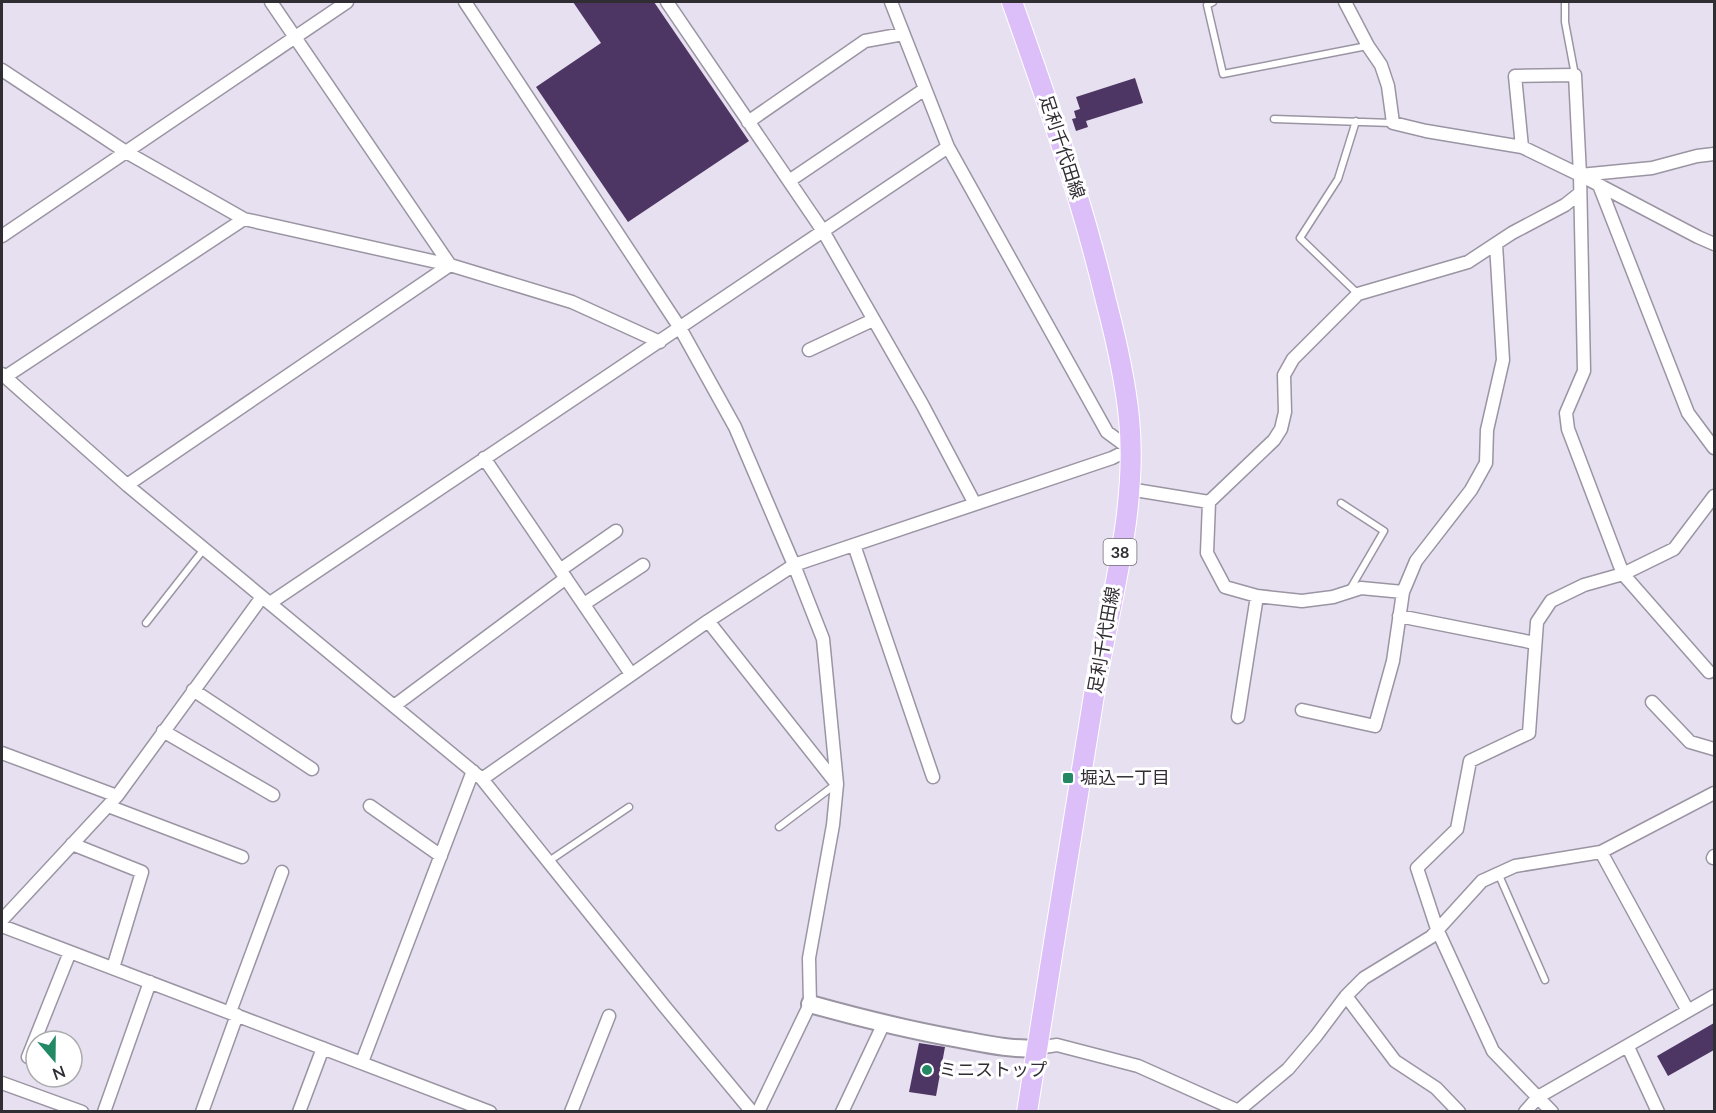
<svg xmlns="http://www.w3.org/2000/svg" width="1716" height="1113" viewBox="0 0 1716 1113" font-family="Lato,'Noto Sans JP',sans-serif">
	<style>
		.building { fill: #4d3663 }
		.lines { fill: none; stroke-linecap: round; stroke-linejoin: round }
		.service-casing { stroke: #9b94a3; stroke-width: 9 }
		.minor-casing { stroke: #9b94a3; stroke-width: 15 }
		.tertiary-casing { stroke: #9b94a3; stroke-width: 20 }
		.primary-casing { stroke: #fff; stroke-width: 22 }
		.service { stroke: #fff; stroke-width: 6 }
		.minor { stroke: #fff; stroke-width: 12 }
		.tertiary { stroke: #fff; stroke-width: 16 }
		.primary { stroke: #dcbef8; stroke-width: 20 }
		.poi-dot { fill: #238964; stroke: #fff; stroke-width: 2 }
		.labels { text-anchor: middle; stroke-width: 6; stroke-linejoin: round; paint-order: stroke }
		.shield { fill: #fff; stroke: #6e6c70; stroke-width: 1.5 }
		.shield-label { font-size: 16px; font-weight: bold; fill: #302d33 }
		.street-label { font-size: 18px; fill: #302d33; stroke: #fff }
		.poi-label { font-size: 18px; fill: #302d33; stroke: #fff; text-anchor: start }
	</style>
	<rect width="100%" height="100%" fill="#e7e0f0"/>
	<!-- building -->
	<path class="building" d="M573,2H654L749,141L628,222L536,87L601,43Z
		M1135,78L1143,103L1086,121L1088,127L1076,131L1072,119L1076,118L1074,111L1080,109L1076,97Z
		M1714,1023V1050L1668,1076L1657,1056Z
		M919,1043L945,1047L936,1096L909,1092Z"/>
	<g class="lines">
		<defs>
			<path id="service" d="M1213,2L1207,5L1223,74L1367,46
				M1565,2V22L1575,75
				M1274,119L1392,123
				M1356,121L1338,179L1300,238L1358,294
				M1341,503L1384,531L1349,591
				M146,623L204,549
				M779,827L836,784
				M549,861L629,807
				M1498,873L1545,980"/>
			<path id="minor" d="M465,2L680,328L735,427L794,565L823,639L837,784L833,825L809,958L810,1004L758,1112
				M667,2L823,231L922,404L975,504
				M1345,2L1368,46L1381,65L1388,86L1393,123L1426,131L1522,147L1580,175L1698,237L1714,244
				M2,70L126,152L244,219L450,265L572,302L660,342
				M748,122L865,41L903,34
				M1522,147L1515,76L1575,75L1580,175
				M789,181L925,89
				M1599,185L1688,413L1714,448
				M2,236L347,2
				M809,350L873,320
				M2,374L127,485L482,779L665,1007L752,1112
				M5,377L244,219
				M484,458L631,674
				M127,485L450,265L271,2
				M1129,489L1209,502
				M854,545L933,777
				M560,570L616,531
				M1403,592L1361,588L1333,597L1302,601L1257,596L1225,587L1207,553L1209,502L1274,440L1281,429L1285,412L1284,375L1293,359L1358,294L1468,262L1512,233L1565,205L1580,193
				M270,603L948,147
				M584,604L643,565
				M1399,616L1535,643
				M708,621L836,783
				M1709,672L1623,574L1568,429L1566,413L1584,371L1580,175L1652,168L1697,156L1714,154
				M193,690L312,769
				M1652,702L1690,742L1714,749
				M394,706L566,578
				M1302,710L1375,726L1393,661L1403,592L1416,561L1471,490L1486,463L1487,430L1503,360L1496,244
				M1238,717L1257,596
				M163,731L273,795
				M2,753L117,796
				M482,779L708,621L794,565L1112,458L1130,449L1107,432L948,147L891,2
				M108,806L242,857
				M370,806L441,856
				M72,844L142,872L113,968
				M1601,852L1688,1011
				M1713,858L1714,856
				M2,920L117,796L262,597
				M2,926L490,1112
				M1346,996L1395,1061L1436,1088L1459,1112
				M230,1012L282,872
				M1628,1047L1658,1112
				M1037,1048L1057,1045L1138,1066L1241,1112
				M28,1057L70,952
				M362,1062L473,771
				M2,1083L82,1112
				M1239,1110L1288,1069L1316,1036L1346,996L1364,978L1431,937L1482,881L1515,866L1601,852L1714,793
				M104,1112L150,982
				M202,1112L237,1015
				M299,1112L323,1048
				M571,1112L609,1016
				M842,1112L883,1025
				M1525,1112L1538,1097L1714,996
				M1552,1112L1493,1051L1437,929L1417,868L1457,829L1470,761L1529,733L1537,622L1551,601L1584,585L1623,574L1674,549L1714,496"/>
			<path id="tertiary" d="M810,1004C860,1018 909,1030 959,1039C986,1044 1011,1050 1037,1048"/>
			<path id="primary" d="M1012,2C1047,100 1082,199 1106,301C1116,339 1125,378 1129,418C1138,509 1110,601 1095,689C1071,830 1050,971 1027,1112"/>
		</defs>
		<!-- service casing -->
		<use href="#service" class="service-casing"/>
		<!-- minor casing -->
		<use href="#minor" class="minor-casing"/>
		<!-- tertiary casing -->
		<use href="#tertiary" class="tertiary-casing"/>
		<!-- primary casing -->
		<use href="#primary" class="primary-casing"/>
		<!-- service -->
		<use href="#service" class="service"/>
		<!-- minor -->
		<use href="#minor" class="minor"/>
		<!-- tertiary -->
		<use href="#tertiary" class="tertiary"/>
		<!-- primary -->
		<use href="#primary" class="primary"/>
	</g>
	<!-- markers -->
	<g class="poi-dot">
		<rect x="1062" y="772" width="12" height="12" rx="3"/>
		<circle cx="927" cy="1070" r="6"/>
	</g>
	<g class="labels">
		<!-- shield labels -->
		<rect class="shield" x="1103.5" y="539" width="33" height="26" rx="4.5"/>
		<g class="shield-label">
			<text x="1120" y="558">38</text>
		</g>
		<!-- street labels -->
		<g class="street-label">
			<text transform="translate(1062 147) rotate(72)" y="6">足利千代田線</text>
			<text transform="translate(1104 640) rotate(-80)" y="6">足利千代田線</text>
		</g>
		<!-- poi labels -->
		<g class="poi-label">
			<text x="1080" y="784">堀込一丁目</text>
			<text x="939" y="1076">ミニストップ</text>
		</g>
	</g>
	<!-- border -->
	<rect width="1716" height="1113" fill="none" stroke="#302d33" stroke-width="6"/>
	<!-- north arrow -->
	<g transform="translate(54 1059) rotate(160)"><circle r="28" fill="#ffffff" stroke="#acabad" stroke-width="1.5"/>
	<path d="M0-4.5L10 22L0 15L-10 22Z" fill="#238964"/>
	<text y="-9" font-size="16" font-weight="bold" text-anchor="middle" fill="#302d33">N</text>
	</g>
</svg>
